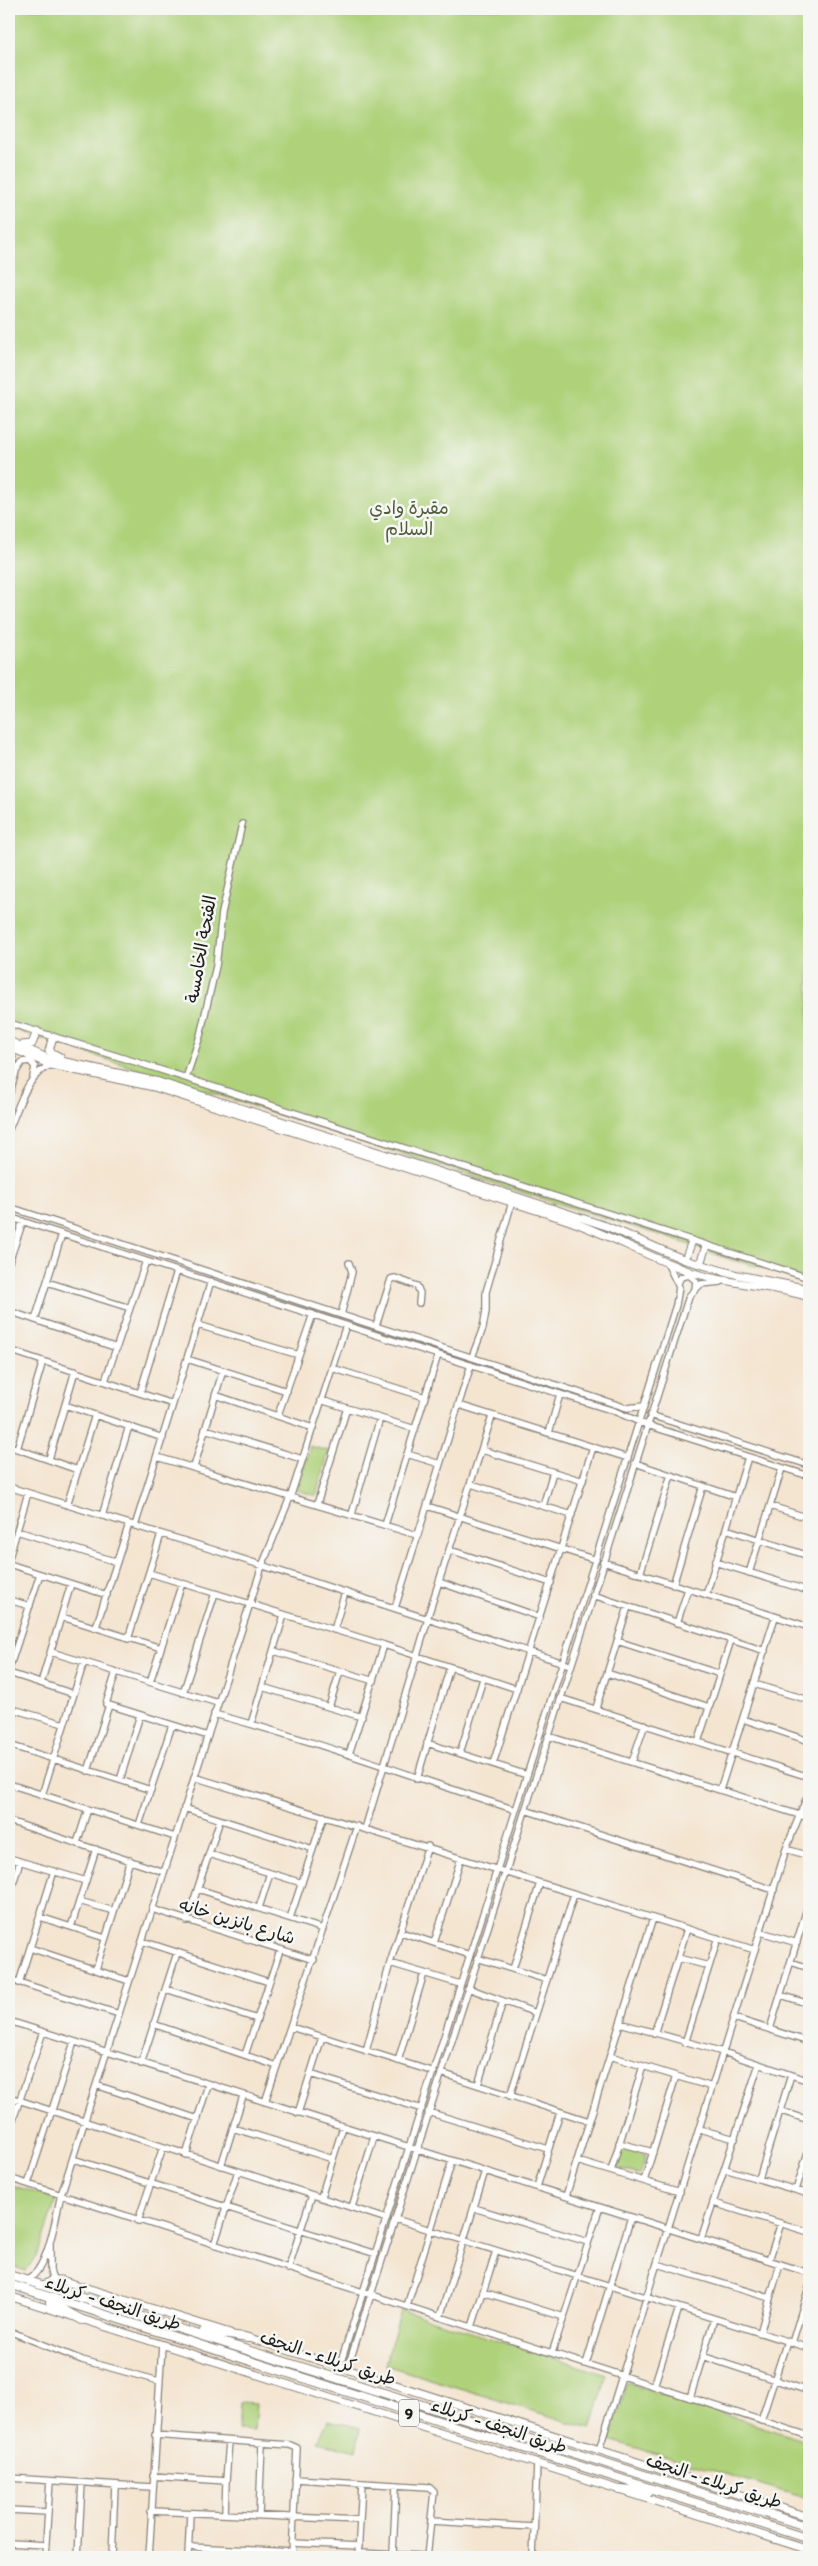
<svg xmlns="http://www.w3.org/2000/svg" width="818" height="2566" viewBox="0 0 818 2566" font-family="Itim,'Playpen Sans Arabic',sans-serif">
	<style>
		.green { fill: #aed179; stroke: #65764a }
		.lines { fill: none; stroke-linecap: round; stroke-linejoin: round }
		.minor-casing { stroke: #888076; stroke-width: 8 }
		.major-casing { stroke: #888076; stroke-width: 9 }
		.highway-casing { stroke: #888076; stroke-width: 10 }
		.minor { stroke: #fff; stroke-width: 5.5 }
		.major { stroke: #fff; stroke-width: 7 }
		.highway { stroke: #fff; stroke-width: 8 }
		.labels { text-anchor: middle; stroke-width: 5; stroke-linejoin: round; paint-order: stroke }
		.shield { fill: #f6f6f2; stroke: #5d5d5c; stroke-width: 1 }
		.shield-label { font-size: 16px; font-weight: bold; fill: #1c1c1c }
		.park-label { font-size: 18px; fill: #4f5b3d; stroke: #f6f6f2 }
		.street-label { font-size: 18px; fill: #1c1c1c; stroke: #f6f6f2 }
	</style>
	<rect width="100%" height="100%" fill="#f6f6f2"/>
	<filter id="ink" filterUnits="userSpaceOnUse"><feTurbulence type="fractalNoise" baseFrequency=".02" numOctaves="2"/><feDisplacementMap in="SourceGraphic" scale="10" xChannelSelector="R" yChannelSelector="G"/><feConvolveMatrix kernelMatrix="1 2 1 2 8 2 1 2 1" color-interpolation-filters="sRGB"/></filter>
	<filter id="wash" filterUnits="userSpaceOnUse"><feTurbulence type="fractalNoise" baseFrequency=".0096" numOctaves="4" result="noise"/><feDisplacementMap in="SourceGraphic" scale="20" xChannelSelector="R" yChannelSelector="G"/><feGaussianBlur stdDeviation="1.12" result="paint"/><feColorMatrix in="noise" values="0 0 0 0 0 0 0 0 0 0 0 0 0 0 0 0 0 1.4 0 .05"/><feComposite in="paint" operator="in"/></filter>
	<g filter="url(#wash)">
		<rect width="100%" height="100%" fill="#f4e5d1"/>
		<!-- green -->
		<path class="green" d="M9,9H809V1280L732,1260L667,1237L555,1203L9,1028Z
			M310,1446L329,1451L316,1496L297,1490Z
			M622,2148L646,2155L640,2175L615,2168Z
			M9,2184L56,2199L39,2251L26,2271L9,2265Z
			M401,2310L607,2375L591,2429L385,2365Z
			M627,2383L809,2442V2499L610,2440Z
			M240,2402L256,2403L254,2431L238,2430Z
			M328,2420L360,2428L356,2451L318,2442Z"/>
	</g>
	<g filter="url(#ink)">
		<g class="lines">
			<defs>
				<path id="minor" d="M9,1023L136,1062L809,1278
					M16,1072L22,1062L30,1061L35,1067L33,1077
					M186,1078L200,1036L216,966L222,913L242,824
					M9,1095L16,1072L10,1048
					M9,1129C19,1107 26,1075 51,1065
					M9,1207L627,1408L644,1406
					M9,1217L560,1394L614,1411L647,1425L809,1476
					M9,1262L23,1221
					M47,1282L130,1308
					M678,1283L681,1277L689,1275L696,1281L695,1289
					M9,1311L117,1348
					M341,1315L352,1272L349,1263
					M35,1320L62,1234
					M198,1325L299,1355
					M376,1326L391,1279L395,1278L417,1286L420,1293L419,1303
					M9,1350L173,1404
					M472,1357L483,1328L486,1311V1292L512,1202
					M187,1359L287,1391
					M332,1368L425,1397
					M105,1381L146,1261
					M140,1393L177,1271
					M215,1395L313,1428
					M321,1400L415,1429
					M65,1405L163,1438
					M459,1405L628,1458
					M278,1415L313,1314
					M650,1415L809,1465
					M205,1429L302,1459
					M549,1433L560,1394
					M9,1446L78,1470
					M17,1449L43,1361
					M482,1450L583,1481
					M407,1454L440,1464
					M157,1457L417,1535
					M49,1459L75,1371
					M635,1463L736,1497
					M194,1467L223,1370
					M471,1484L572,1515
					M9,1487L214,1550L567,1664
					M317,1504L347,1408
					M67,1505L95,1415
					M427,1506L596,1560
					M543,1506L553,1472
					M770,1506L809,1518
					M352,1514L380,1418
					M102,1516L129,1426
					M385,1525L438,1355
					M135,1526L211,1281
					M726,1529L809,1556
					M17,1531L117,1562
					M450,1550L551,1583
					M9,1558L28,1493
					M603,1562L809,1627
					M715,1562L809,1591
					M9,1564L107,1595
					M149,1573L384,1645L517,1689
					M749,1573L782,1468
					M640,1574L671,1475
					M439,1582L540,1617
					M673,1585L703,1486
					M593,1595L765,1651
					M706,1595L748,1457
					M9,1600L30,1606
					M395,1608L471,1365
					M62,1617L161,1648
					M427,1619L492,1416
					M677,1623L688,1589
					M96,1627L129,1524
					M334,1630L345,1592
					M128,1639L161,1534
					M617,1641L720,1674
					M274,1651L374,1681
					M51,1652L218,1703
					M9,1669L40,1574
					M116,1672L106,1704L208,1736
					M9,1673L74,1694
					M607,1673L709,1707
					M150,1682L182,1583
					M41,1683L71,1584
					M754,1684L809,1700
					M262,1687L362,1717
					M183,1693L215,1593
					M560,1698L809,1777
					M329,1707L340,1671
					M9,1708L64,1724
					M596,1708L628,1607
					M214,1714C317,1741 415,1778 516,1810
					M743,1719L809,1741
					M251,1724L284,1615
					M548,1736L809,1818
					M698,1742L731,1640
					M427,1743L527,1775
					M9,1745L151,1790
					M460,1753L483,1679
					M349,1754L384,1645
					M632,1762L645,1724
					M493,1764L593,1447
					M88,1771L109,1705
					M194,1777C382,1834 568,1891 755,1950
					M417,1779L450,1667
					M120,1780L140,1715
					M9,1784L175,1837
					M720,1790L775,1617
					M42,1795L84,1662
					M184,1808L313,1849
					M525,1810L774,1890
					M9,1821L164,1872
					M139,1825L172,1725
					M365,1829L428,1619
					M77,1843L88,1809
					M786,1849L809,1856
					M209,1854L302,1883
					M9,1858L86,1881
					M198,1889L323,1929
					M9,1897L20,1861
					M79,1901L114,1911
					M259,1908L270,1873
					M152,1909L314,1960
					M40,1917L105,1938
					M290,1918L324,1816
					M187,1921L220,1820
					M71,1927L96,1849
					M401,1932L470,1955
					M761,1932L797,1943
					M142,1941L269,1982
					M434,1943L461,1858
					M30,1948L129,1981
					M477,1958L547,1980
					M678,1958L709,1966
					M791,1962L809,1968
					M390,1963L460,1984
					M96,1969L130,1860
					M513,1969L540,1883
					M9,1979L119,2014
					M19,1983L54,1871
					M468,1988L536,2013
					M166,1989L257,2019
					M781,1995L809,2004
					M734,2018L809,2042
					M9,2021L809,2273
					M620,2023L723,2052L809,2081
					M153,2024L277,2066
					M291,2027L434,2072
					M770,2029L809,1902
					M654,2034L687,1929
					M685,2043L718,1938
					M366,2051L390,1963L428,1846
					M245,2055L280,1950
					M610,2056L712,2087
					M398,2061L424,1973
					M141,2064L177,1953
					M441,2073L589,2121
					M310,2074L422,2109
					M96,2085L198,2119
					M478,2085L503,2001
					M510,2096L574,1894
					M9,2097L387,2219
					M265,2102L357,1826
					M781,2111L809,2120
					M428,2112L548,2149
					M298,2113L322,2037
					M233,2128L333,2159
					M699,2129L735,2139
					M9,2131L43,2032
					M619,2143L653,2152
					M186,2155L208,2085
					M73,2159L376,2254
					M577,2161L680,2192
					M221,2166L243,2096
					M725,2169L809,2194
					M611,2171L643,2066
					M9,2178L809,2436
					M759,2179L791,2075
					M644,2181L676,2076
					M28,2184L74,2042
					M537,2187L560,2112
					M796,2190L809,2149
					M566,2196L653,1918
					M321,2197L343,2127
					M714,2203L809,2232
					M352,2207L374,2137
					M474,2208L588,2242
					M395,2219L809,2348
					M138,2221L163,2147
					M701,2239L759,2064
					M50,2244V2271L57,2289
					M214,2245L238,2171
					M769,2260L781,2223
					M657,2264L770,2298
					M288,2269L312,2195
					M27,2280C49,2269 55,2218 61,2195L262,1566L291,1495L346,1325
					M483,2292L564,2317
					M407,2306L452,2161
					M440,2317L485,2171
					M472,2327L496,2251
					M9,2331L82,2360L159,2381
					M760,2333L780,2264
					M792,2343L809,2287
					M552,2353L600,2207
					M702,2356L809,2391
					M586,2364L631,2217
					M339,2368L676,1305L679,1287L667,1263
					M347,2370L689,1296L701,1284L721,1282
					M654,2386L679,2308
					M690,2398L714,2319
					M761,2421L787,2341
					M155,2435L290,2445L297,2448L292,2557
					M599,2450L786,1849L809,1792
					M153,2476L226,2481L229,2441
					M9,2478L152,2487
					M295,2479L429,2487L434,2492L427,2557
					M9,2510L48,2512
					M151,2511L360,2520
					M225,2514L226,2481
					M259,2515L262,2444
					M431,2521L534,2527
					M9,2543L46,2545
					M292,2543L359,2546
					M189,2547L292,2552
					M359,2553L445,2557
					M393,2554L396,2485
					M45,2557L50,2481
					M78,2557L82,2483
					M112,2557L115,2485
					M149,2557L162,2345
					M188,2557L190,2513
					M358,2557L362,2483
					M533,2557L537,2464"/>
				<path id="major" d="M53,1036L49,1051L60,1057
					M9,1041L47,1058L159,1082L490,1188L606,1226L685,1260L738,1275L809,1289
					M22,1045L32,1044L37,1031
					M9,1047L51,1065L154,1087L564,1219C609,1234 649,1258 694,1273C732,1285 772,1285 809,1297
					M685,1260L692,1241
					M700,1264L706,1246
					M43,2285L52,2280H61L230,2333
					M9,2296L809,2550
					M243,2336L809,2517"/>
				<path id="highway" d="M9,2275L809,2527
					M9,2284L809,2539
					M50,2302L82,2320
					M204,2331L248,2338
					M620,2490L648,2492"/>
			</defs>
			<!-- minor casing -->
			<use href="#minor" class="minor-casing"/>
			<!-- major casing -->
			<use href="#major" class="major-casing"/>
			<!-- highway casing -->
			<use href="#highway" class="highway-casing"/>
			<!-- minor -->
			<use href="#minor" class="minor"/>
			<!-- major -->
			<use href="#major" class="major"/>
			<!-- highway -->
			<use href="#highway" class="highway"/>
		</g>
	</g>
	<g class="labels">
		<!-- shield labels -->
		<rect class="shield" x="399" y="2399.5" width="20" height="27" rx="4"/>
		<g class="shield-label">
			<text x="409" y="2419">9</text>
		</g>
		<!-- park labels -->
		<g class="park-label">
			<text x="409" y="514">مقبرة وادي<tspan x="409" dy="21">السلام</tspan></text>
		</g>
		<!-- street labels -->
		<g class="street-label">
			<text transform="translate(201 949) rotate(-80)" y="6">الفتحة الخامسة</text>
			<text transform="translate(237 1921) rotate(17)" y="6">شارع بانزين خانه</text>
			<text transform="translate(113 2303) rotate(18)" y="6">طريق النجف - کربلاء</text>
			<text transform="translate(328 2358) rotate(18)" y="6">طريق کربلاء - النجف</text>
			<text transform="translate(499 2426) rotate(18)" y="6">طريق النجف - کربلاء</text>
			<text transform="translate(714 2481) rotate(18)" y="6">طريق کربلاء - النجف</text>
		</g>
	</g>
	<!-- margin -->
	<rect width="818" height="2566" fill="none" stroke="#f6f6f2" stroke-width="30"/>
</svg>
